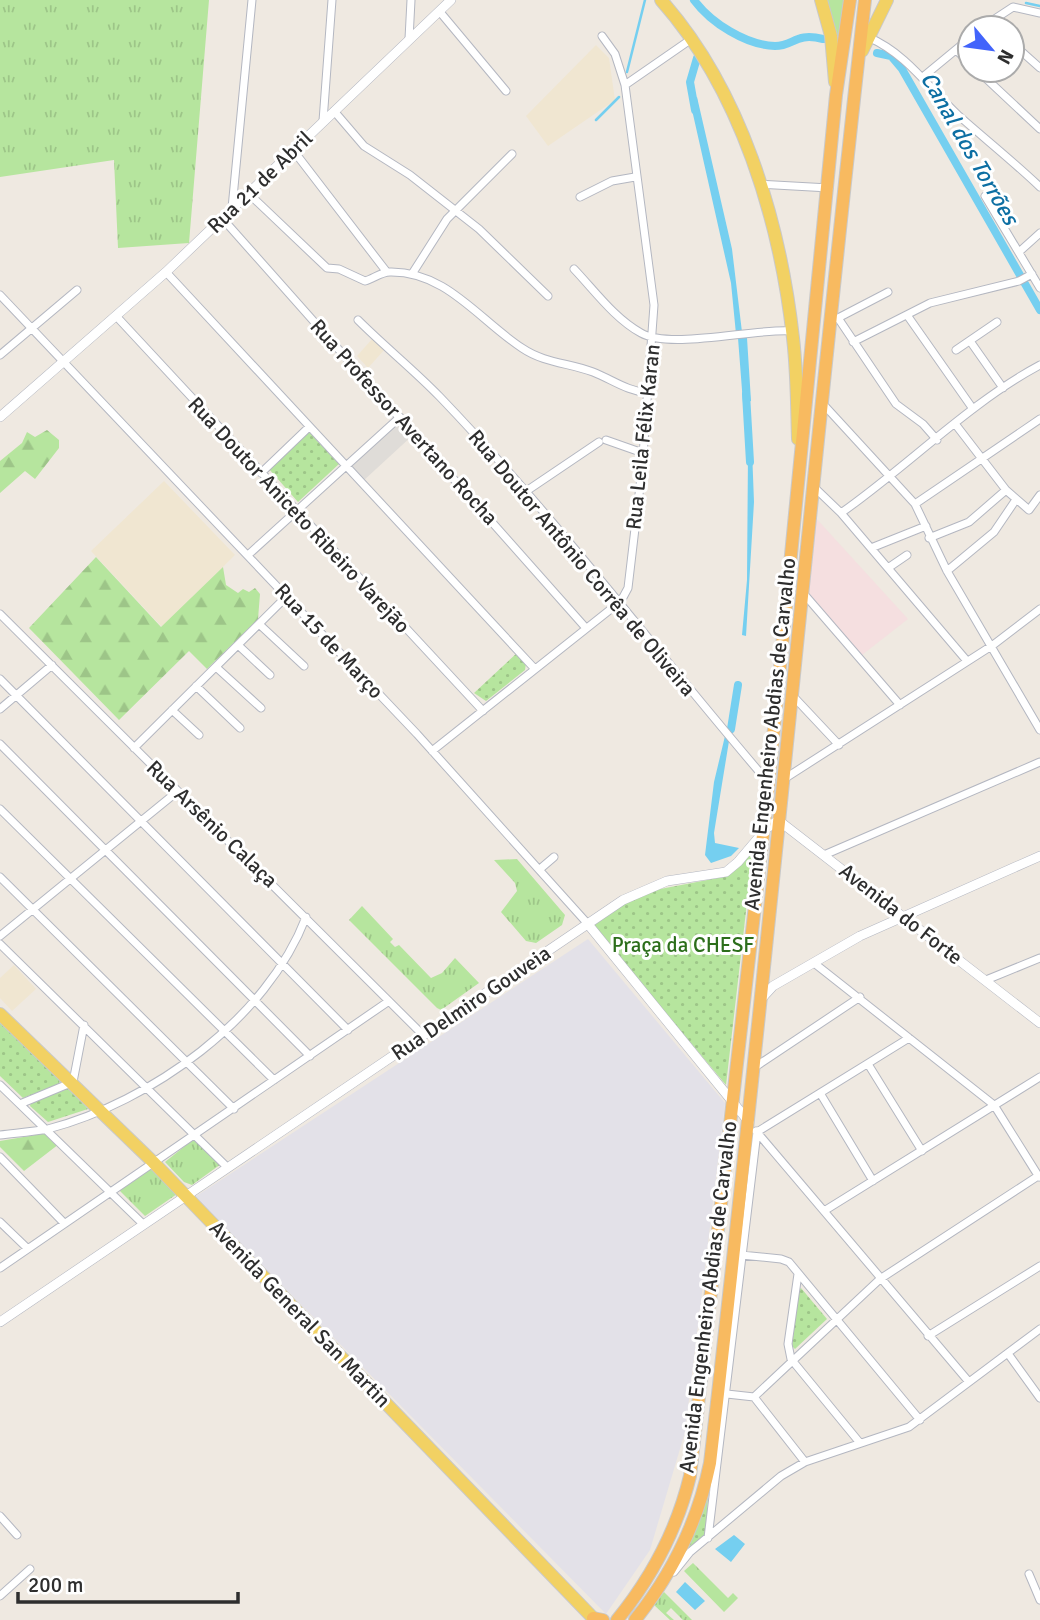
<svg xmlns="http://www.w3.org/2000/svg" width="1040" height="1620" viewBox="0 0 1040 1620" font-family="Signika,sans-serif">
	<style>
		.industrial { fill: #e3e1e8 }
		.education { fill: #f0e6d1 }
		.medical { fill: #f5dfe0 }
		.grass { fill: url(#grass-tufts) }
		.forest { fill: url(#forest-firs) }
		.park { fill: url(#park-dots) }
		.plaza { fill: #dfdcd8 }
		.water { fill: #75cff0 }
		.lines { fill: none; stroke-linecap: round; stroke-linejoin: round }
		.stream { stroke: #75cff0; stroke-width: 2.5 }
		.canal { stroke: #75cff0; stroke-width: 8 }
		.minor-casing { stroke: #b4b7c1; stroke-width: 9 }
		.tertiary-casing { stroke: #b4b7c1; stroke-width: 10 }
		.primary-casing { stroke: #c9c9c9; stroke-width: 14 }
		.trunk-casing { stroke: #c9c9c9; stroke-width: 14 }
		.minor { stroke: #fff; stroke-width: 7 }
		.tertiary { stroke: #fff; stroke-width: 9 }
		.primary { stroke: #f2d163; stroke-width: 12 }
		.trunk { stroke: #f8ba60; stroke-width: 12 }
		.labels { text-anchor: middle; stroke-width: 6; stroke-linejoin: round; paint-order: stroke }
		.street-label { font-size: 21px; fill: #2e2e2e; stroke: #fff }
		.park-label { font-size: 21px; fill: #2c6e1b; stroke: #fff }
		.water-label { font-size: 23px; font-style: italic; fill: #0d6fa3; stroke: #fff }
	</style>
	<defs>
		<pattern id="grass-tufts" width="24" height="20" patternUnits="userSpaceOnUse" patternTransform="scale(1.75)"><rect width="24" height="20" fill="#b6e59e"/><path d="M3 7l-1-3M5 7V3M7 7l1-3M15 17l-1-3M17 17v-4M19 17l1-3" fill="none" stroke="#9dc588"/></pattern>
		<pattern id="forest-firs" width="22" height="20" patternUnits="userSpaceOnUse" patternTransform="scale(1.75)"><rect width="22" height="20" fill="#b6e59e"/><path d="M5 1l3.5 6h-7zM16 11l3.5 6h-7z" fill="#9dc588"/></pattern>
		<pattern id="park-dots" width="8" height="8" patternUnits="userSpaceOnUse" patternTransform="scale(1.75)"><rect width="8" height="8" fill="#b6e59e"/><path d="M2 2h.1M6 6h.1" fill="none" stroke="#9dc588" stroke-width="1.8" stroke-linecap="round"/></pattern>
	</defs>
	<rect width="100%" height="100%" fill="#efe9e1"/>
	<!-- industrial -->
	<path class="industrial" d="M588,939L725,1103L685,1432L650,1550L606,1614L195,1197Z"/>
	<!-- education -->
	<path class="education" d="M596,45L609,58L615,100L548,146L526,116Z
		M373,338L385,349L368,368L357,356Z
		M164,481L235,555L162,627L91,551Z
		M14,965L36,989L12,1011L0,998V978Z"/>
	<!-- medical -->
	<path class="medical" d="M814,516L908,619L862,655L809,593Z"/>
	<!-- grass -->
	<path class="grass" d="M0,0H209L189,243L118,248L114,160L0,177Z
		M824,0H852L845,43L835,35Z
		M517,859L565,915L562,925L536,943L526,941L501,912L517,891L515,883L494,860Z
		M362,906L393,939L390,942L395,947L399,945L431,978L442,973L455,958L479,983L441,1010L437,1008L349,920Z
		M195,1138L221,1164L192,1185L184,1182L165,1162Z
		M151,1168L177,1194L145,1216L119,1190Z
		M693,1563L728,1598L733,1593L738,1598L724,1612L684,1571Z
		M664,1592L692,1620H683L671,1608L666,1613L674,1620H670L654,1605Z"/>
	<!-- forest -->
	<path class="forest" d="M47,430L59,440V448L35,479L25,471L0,493V461L22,443L27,432L35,437Z
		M96,557L161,627L223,567L226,585L238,593L243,589L249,592L255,588L260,594L258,619L207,669L189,651L119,720L29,628Z
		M47,1133L59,1144L24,1171L0,1147V1141Z"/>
	<!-- park -->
	<path class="park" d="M309,432L339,464L298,502L269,469Z
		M517,653L526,663L525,670L486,701L474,693Z
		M749,855L752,859L726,1085L593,926L623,905L655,890L723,877Z
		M0,1020L60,1080L59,1084L23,1098L0,1076Z
		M70,1088L88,1109L48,1122L30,1106L31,1102Z
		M801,1288L827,1319L795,1349L792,1346L798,1291Z
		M709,1475L706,1536L685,1553Z"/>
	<!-- plaza -->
	<path class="plaza" d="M399,421L413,435L363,481L349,467Z"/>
	<!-- water -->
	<path class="water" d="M697,97L732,249L742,332L736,334L731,283L690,101Z
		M738,338H747L751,401L743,403Z
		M752,450L754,502L746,636L742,635L747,580L748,453Z
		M725,736L729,741L714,833L715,843L739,848L731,856L711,863L705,855L714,782Z
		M734,1535L745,1544L731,1562L715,1549Z
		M685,1582L705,1601L695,1610L676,1592Z"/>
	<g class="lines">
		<!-- stream -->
		<path class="stream" d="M1026,3L1040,6
			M895,60H896
			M627,72L645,0
			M596,120L619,97"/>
		<!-- canal -->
		<path class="canal" d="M694,0C711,23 746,45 775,46C794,46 795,32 823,39
			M877,53L891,56L902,69L1040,310
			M695,110L690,82L697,58
			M746,394L750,462
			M731,729L738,685"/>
		<defs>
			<path id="minor" d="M440,12L506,91
				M981,28L1013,7L1040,13
				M868,37C907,54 928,87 958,115C985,139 1014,162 1040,187
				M409,39L411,0
				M1012,43L1040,68
				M956,50L970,63
				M977,70L1040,129
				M924,76L970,38
				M625,85L690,40
				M334,111L364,146L410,175L479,229L548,296
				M323,121L332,0
				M293,150L386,271
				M759,184L829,188
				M247,192L327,268L339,269L365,281C373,279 381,272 390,272C446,271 479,320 522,348C544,363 569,363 593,372C613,380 627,391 648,393
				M985,196L1040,288
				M580,197L612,181L635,177
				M232,208L252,0
				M222,218L585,627
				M1019,252L1040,233
				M574,269C594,290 615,319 641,333C671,350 755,328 792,331
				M166,272L534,668
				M412,274L447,219L512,154
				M0,295L417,734L587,923
				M907,315L973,409
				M117,317L483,711
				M838,318L888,292
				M832,319L838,318L896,404L923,424L937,440
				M358,320C385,347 414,370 440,397C557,519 658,654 768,782
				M970,341L1003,388
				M853,342L930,303L1019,281L1032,274
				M956,350L997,322
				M0,355L77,290
				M824,405L915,504L947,571L1040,730
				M956,425L1006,490L1029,510L1040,495
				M606,440L643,453
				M261,473L309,427
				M815,488L841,513L967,661
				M525,492L599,442
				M915,504L1040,419
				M841,513C908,466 969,403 1040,365
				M929,538L969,522L1006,490
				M871,548L926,526
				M248,555L400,417
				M888,568L907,555
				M947,571L994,532L1015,501
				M804,594L900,705
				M0,614L423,1035
				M259,624L304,666
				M238,645L270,675
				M216,667L261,708
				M0,679L348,1030
				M196,686L240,728
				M793,696L839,745
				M0,709L52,665
				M172,710L199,735
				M0,744L310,1056
				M134,748L287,596
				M432,751L621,601L628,588L642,469L654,305L625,85L615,54L602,36
				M784,779L993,645L1040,609
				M0,809L274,1080
				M824,855L1040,762
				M540,869L554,857
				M0,877L234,1109
				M0,936L178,791
				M0,944L227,1167
				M814,963L994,1105L1039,1177
				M986,980L1040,958
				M868,1064L922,1151
				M755,1067L860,997
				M0,1085L143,1224
				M820,1093L873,1181
				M20,1104L73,1082L84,1025
				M756,1131L969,1382
				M0,1135C16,1133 32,1132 48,1129C151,1102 267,1019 306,917
				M0,1157L64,1223
				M824,1211L1040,1077
				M0,1222L27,1248
				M741,1255L781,1259L789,1262L920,1420
				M0,1268L389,1001
				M798,1274L788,1344L791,1359L860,1443
				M928,1336L1040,1266
				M1009,1355L1040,1398
				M727,1394L754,1397L805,1462
				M754,1397L880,1279L1038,1176
				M0,1516L17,1535
				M708,1538L757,1132L909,1038
				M674,1572L690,1552L781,1476L805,1462L909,1427L1040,1329
				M1029,1574L1040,1600
				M0,1596L30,1569"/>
			<path id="tertiary" d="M0,417L166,272L451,0
				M587,923L749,1122
				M762,998L773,986L860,936L1040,856
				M0,1322L623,900L667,881L726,872L738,862L766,829L778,820L1040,1023"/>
			<path id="primary" d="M661,0C741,90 780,221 793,338C797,371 797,405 798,439
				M821,0L831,36L835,82
				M862,51L887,0
				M0,1014L153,1162L595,1620"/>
			<path id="trunk" d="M594,1620L593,1618L603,1620
				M617,1620C652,1577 677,1530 690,1476L767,800L836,95L850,0
				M635,1620C672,1574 698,1521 710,1463C767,976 810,487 865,0"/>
		</defs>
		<!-- minor casing -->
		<use href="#minor" class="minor-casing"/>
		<!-- tertiary casing -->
		<use href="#tertiary" class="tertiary-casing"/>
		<!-- primary casing -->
		<use href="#primary" class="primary-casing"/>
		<!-- trunk casing -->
		<use href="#trunk" class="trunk-casing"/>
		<!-- minor -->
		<use href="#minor" class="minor"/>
		<!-- tertiary -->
		<use href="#tertiary" class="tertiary"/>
		<!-- primary -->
		<use href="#primary" class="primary"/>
		<!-- trunk -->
		<use href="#trunk" class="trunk"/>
	</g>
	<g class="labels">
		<!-- street labels -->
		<g class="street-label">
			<text transform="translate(260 182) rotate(-44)" y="7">Rua 21 de Abril</text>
			<text transform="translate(404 422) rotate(48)" y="7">Rua Professor Avertano Rocha</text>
			<text transform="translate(643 437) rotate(-84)" y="7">Rua Leila Félix Karan</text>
			<text transform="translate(299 515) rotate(47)" y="7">Rua Doutor Aniceto Ribeiro Varejão</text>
			<text transform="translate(582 563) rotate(50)" y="7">Rua Doutor Antônio Corrêa de Oliveira</text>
			<text transform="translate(329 641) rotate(47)" y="7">Rua 15 de Março</text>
			<text transform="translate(770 734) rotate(-84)" y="7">Avenida Engenheiro Abdias de Carvalho</text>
			<text transform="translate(212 824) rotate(44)" y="7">Rua Arsênio Calaça</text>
			<text transform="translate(901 914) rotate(38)" y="7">Avenida do Forte</text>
			<text transform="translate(471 1003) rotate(-34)" y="7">Rua Delmiro Gouveia</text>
			<text transform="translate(708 1297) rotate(-83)" y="7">Avenida Engenheiro Abdias de Carvalho</text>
			<text transform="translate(300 1314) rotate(46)" y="7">Avenida General San Martin</text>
		</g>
		<!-- park labels -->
		<g class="park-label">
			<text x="683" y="952">Praça da CHESF</text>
		</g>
		<!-- water labels -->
		<g class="water-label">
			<text transform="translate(970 148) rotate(60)" y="8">Canal dos Torrões</text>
		</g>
	</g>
	<!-- north arrow -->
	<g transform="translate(991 49) rotate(119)"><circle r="33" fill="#ffffff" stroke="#ababab" stroke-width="2"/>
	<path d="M0-5L12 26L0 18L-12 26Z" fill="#4264fb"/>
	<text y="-10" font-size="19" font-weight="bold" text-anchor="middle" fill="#2e2e2e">N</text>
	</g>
	<!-- scale -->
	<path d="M18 1592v10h220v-10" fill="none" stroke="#2e2e2e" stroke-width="3.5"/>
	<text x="28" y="1592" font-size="21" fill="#2e2e2e" stroke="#ffffff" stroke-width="5" paint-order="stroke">200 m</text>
</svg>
